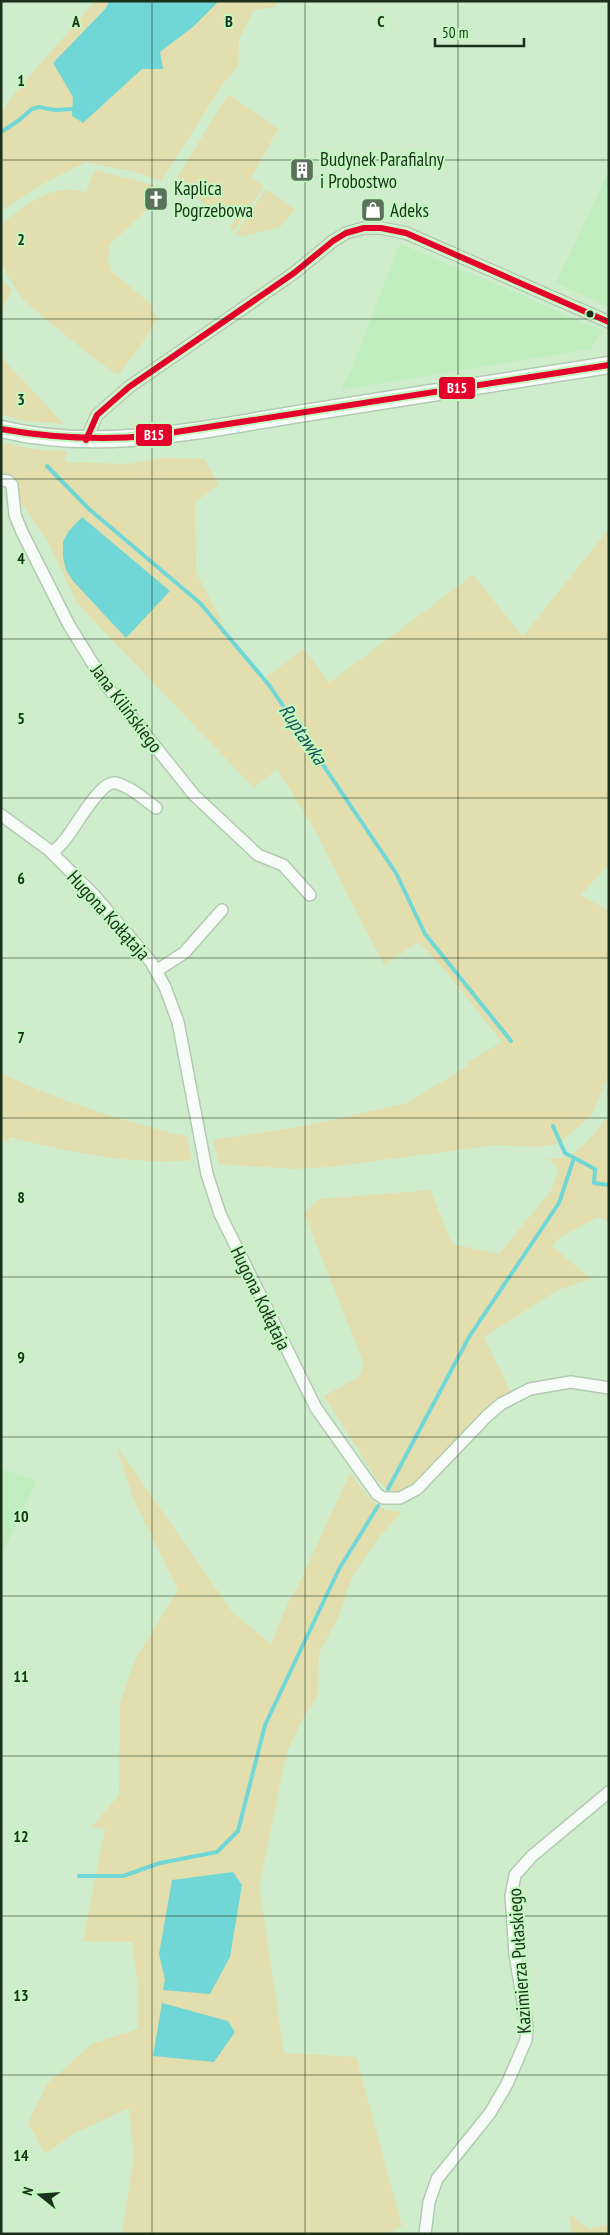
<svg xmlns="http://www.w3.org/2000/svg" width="610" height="2235" viewBox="0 0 610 2235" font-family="'PT Sans Narrow',sans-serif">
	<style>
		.built { fill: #c0eebe }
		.green { fill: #e3dead }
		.water { fill: #71d7d6 }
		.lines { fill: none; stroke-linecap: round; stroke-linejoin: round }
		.stream { stroke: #71d7d6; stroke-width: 4 }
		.street-casing { stroke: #b3cab2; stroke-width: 14 }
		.secondary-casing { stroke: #b3cab2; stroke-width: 19 }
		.street { stroke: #f8fcf8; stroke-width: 11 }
		.secondary { stroke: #f8fcf8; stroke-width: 16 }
		.bus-1-casing { stroke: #c3f9c0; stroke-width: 10 }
		.bus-1 { stroke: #e4002b; stroke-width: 6 }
		.grid { fill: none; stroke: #1b301a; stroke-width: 1; stroke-opacity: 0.55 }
		.bus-dot { fill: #1b301a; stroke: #c3f9c0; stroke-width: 2 }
		.labels { text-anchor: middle; stroke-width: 4; stroke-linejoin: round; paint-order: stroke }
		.poi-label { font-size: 19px; fill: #1b301a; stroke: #c3f9c0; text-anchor: start }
		.street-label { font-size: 19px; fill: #1b301a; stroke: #c3f9c0 }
		.water-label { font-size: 20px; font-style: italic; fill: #185156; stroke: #c3f9c0 }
		.grid-label { font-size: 16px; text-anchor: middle; font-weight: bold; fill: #1b301a; stroke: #c3f9c0; stroke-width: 4; stroke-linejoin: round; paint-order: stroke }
		.line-badge { stroke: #c3f9c0; stroke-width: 2 }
		.badge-label { font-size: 14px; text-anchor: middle; font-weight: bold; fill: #fff }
	</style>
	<rect width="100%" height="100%" fill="#cfeccd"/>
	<!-- built -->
	<path class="built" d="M609,171V307L556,283Z
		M400,244L501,286L602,331L591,349L340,390L352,368Z
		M1,1468L36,1481L1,1558Z"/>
	<!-- green -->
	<path class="green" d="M95,1H278L275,7L254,10L239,39L238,66L223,84L161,181L136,172L86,162L41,185L1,211V113L15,93Z
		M228,94L278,129L251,178L264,186L234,231L230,229L235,219V211L231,210L219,218L177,178Z
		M95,170L160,187L146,197L148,209L110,244L108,259L111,271L150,303L157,319L139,348L118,375L96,360L24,301L7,275L1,260V224C19,210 40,193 63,190C70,189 78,191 86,192Z
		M266,189L295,210L280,227L240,237L236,233Z
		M1,280L12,289L1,312Z
		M1,357L64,424L19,420L1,414Z
		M5,443L38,450L67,451L65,462L128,464L164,458L204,459L219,485L195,502L196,572L233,644L263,679L304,649L329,683L473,575L518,631L523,636L609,529V864L581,895L609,911V1075L592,1114L560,1143L538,1147L495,1145L330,1167L294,1169L219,1164L213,1140L305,1126L407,1103L469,1065L468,1062L502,1042L449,975L419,942L384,965L312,825L277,769L254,788L77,603L48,542L20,501L16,502L14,477L1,474V445Z
		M1,1073C61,1102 123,1121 187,1137L191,1160C129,1166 69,1151 8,1137L10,1143L1,1139Z
		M605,1119L609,1122V1222L598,1217L559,1238L552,1246L591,1279L556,1291L484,1337L511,1393L491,1403L420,1480L404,1493H390L376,1478L324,1396L359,1377L364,1364L304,1213L320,1199L430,1190L452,1244L499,1254L551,1191L559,1170L549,1159H543C551,1158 561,1159 568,1156C583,1149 596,1132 605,1119Z
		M116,1445L233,1613L271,1644L286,1607L299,1584L350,1473C366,1494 374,1511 402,1512L380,1536L353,1575L337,1620L319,1653L317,1697L304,1716L287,1752L259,1886L284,2053L356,2057L402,2226L388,2234H122L134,2156L129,2108L75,2133L45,2154L28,2123L47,2084L92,2044L138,2029V1989L132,1942L83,1941L105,1829L91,1828L119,1795L120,1703L136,1658L178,1590L134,1500Z
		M569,2214L589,2229L609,2224V2234H572Z"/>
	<!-- water -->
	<path class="water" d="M109,1H219L193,27L160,52L163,69H142L83,123L72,116L73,97L53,63L106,8Z
		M82,517L170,591L126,638L73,581L66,570L63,557V542L68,532Z
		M233,1872L242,1885L230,1957L210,1994L163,1990L165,1980L159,1954L172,1880Z
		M162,2003L228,2021L235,2032L214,2062L153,2056Z"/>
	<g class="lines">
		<!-- stream -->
		<path class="stream" d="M1,132L18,121L32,109L39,107L55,110L73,109
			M47,466L89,509L200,603L269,685L396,873L425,934L511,1041
			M553,1126L565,1153L595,1169L594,1183L609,1185
			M388,1489L469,1337L559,1203L574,1158
			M79,1876H123L160,1863L217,1852L238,1831L265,1725L339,1569L378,1506"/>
		<defs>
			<path id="street" d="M86,440L97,415L129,387L294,273L333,241L346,233L364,228H381L406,233L609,322
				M1,480L8,481L12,485L15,515L22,532L69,625L106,685L194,795L258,855L283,865L310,895
				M1,815L49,850L95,896L151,962L165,987L178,1022L207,1174L220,1214L316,1408L377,1494L383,1498H400L417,1489L487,1416L501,1404L530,1389L571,1382L609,1388
				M52,853C56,849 60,846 63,842C74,831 100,779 116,783C131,787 144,799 156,808
				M156,971L184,953L222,910
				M425,2234L429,2202L437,2179L490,2113L507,2084L526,2040L527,2027L515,1954L511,1896L515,1875L532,1856L609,1792"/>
			<path id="secondary" d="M1,429C100,453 199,430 298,414C402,398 505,381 609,365"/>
		</defs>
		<!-- street casing -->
		<use href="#street" class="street-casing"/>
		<!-- secondary casing -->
		<use href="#secondary" class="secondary-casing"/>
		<!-- street -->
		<use href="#street" class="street"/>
		<!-- secondary -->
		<use href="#secondary" class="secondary"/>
		<defs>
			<path id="bus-1" d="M1,429C51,438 99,440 150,436L609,365
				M86,440L97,415L129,387L294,273L333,241L346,233L364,228H381L406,233L609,322"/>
		</defs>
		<!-- bus-1 casing -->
		<use href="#bus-1" class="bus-1-casing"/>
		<!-- bus-1 -->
		<use href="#bus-1" class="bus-1"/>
	</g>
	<!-- grid -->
	<path class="grid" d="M152,1V2234M305,1V2234M458,1V2234M1,160H609M1,319H609M1,479H609M1,639H609M1,798H609M1,958H609M1,1118H609M1,1277H609M1,1437H609M1,1596H609M1,1756H609M1,1916H609M1,2075H609"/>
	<!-- icons -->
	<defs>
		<symbol id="building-square" viewBox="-11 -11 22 22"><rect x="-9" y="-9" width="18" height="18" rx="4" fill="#5a7259" stroke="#c3f9c0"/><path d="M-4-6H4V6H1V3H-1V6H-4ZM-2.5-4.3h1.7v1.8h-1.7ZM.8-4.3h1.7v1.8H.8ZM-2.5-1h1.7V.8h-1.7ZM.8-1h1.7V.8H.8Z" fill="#fff"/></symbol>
		<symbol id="church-square" viewBox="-11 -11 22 22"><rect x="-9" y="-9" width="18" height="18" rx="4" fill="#5a7259" stroke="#c3f9c0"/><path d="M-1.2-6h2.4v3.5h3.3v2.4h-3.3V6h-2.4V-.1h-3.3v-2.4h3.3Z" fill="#fff"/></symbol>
		<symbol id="shop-square" viewBox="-11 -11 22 22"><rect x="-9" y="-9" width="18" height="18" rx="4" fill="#5a7259" stroke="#c3f9c0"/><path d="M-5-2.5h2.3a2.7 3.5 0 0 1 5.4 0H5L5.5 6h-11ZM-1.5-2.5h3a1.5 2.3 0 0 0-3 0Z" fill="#fff"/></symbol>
	</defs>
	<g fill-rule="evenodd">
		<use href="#building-square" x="288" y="156" width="28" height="28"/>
		<use href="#church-square" x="142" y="185" width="28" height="28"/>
		<use href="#shop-square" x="359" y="196" width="28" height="28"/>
	</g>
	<!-- markers -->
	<circle class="bus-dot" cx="590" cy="314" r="4.5"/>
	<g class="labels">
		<!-- poi labels -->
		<g class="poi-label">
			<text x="320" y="166">Budynek Parafialny<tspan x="320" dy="22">i Probostwo</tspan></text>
			<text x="174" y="195">Kaplica<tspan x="174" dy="22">Pogrzebowa</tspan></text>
			<text x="390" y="217">Adeks</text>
		</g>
		<!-- street labels -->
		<g class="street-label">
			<text transform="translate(127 708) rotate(53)" y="7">Jana Kilińskiego</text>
			<text transform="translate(109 915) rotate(48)" y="7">Hugona Kołłątaja</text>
			<text transform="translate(261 1298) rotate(64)" y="7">Hugona Kołłątaja</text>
			<text transform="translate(519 1961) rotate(-94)" y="7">Kazimierza Pułaskiego</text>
		</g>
		<!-- water labels -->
		<g class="water-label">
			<text transform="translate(303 734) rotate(56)" y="7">Ruptawka</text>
		</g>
	</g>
	<g class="grid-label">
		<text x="76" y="27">A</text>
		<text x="229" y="27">B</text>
		<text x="381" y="27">C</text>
		<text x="21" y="86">1</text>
		<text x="21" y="245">2</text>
		<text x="21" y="405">3</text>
		<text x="21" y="564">4</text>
		<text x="21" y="724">5</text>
		<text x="21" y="884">6</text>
		<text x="21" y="1043">7</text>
		<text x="21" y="1203">8</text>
		<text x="21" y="1363">9</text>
		<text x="21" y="1522">10</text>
		<text x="21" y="1682">11</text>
		<text x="21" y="1842">12</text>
		<text x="21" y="2001">13</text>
		<text x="21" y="2161">14</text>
	</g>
	<g class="line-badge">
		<rect x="438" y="376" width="38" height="24" rx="5" fill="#e4002b"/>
		<rect x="135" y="423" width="38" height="24" rx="5" fill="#e4002b"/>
	</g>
	<g class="badge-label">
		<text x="457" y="393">B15</text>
		<text x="154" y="440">B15</text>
	</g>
	<!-- border -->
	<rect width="610" height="2235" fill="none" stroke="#1b301a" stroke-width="5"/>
	<!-- north arrow -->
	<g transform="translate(40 2195) rotate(287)" stroke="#c3f9c0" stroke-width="4" paint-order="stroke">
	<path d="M0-4L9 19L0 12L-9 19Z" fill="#1b301a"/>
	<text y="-8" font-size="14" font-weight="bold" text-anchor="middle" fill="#1b301a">N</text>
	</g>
	<!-- scale -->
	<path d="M435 38v8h89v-8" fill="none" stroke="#1b301a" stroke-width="2.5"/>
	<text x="442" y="38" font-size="15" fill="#1b301a" stroke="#c3f9c0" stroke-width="4" paint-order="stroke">50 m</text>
</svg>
